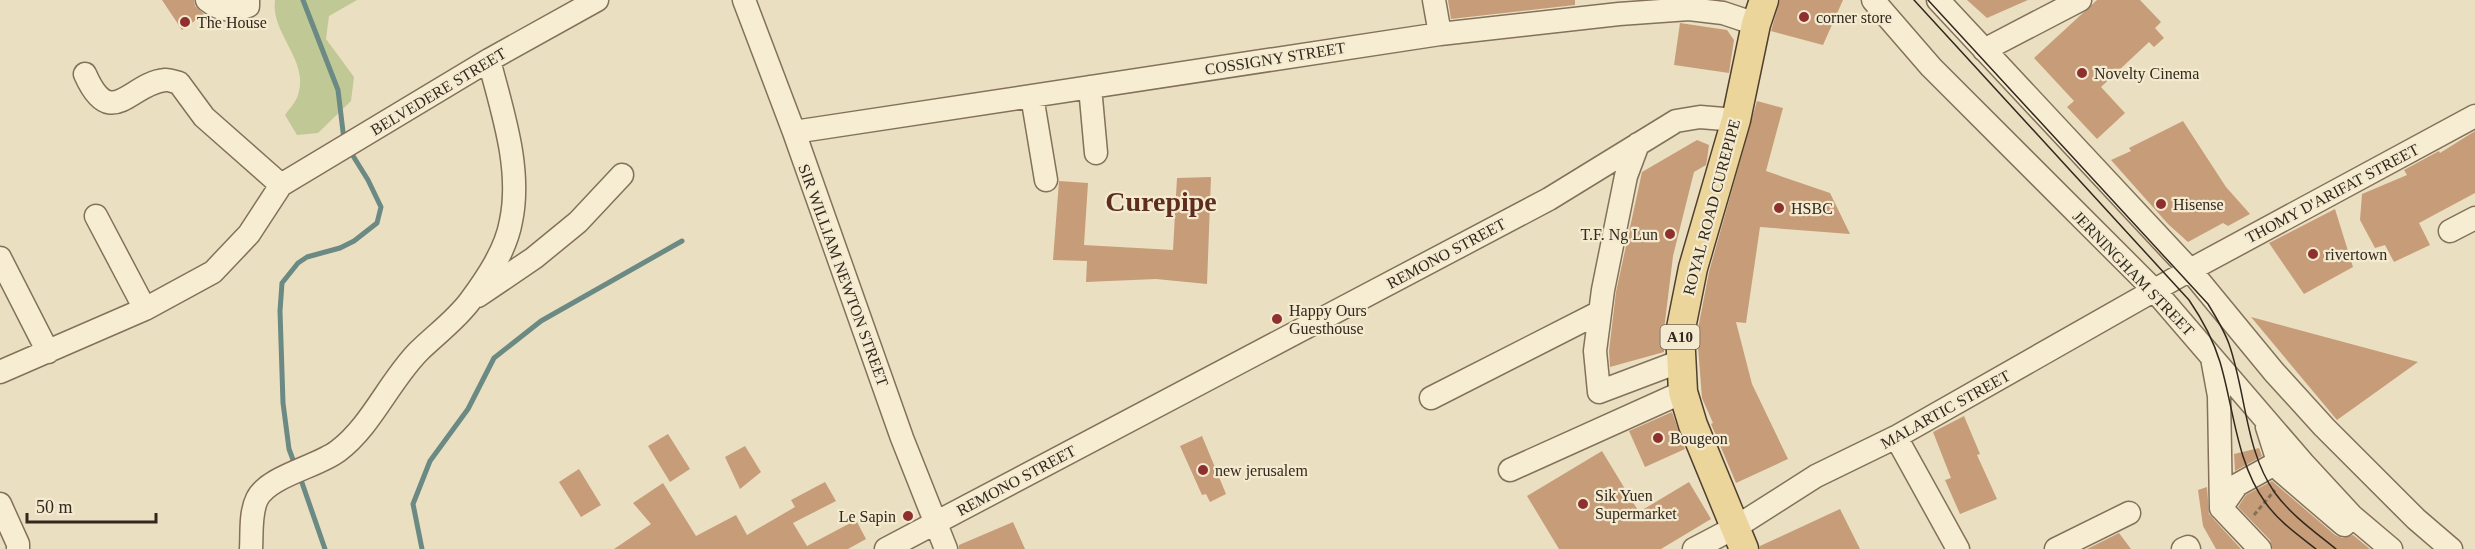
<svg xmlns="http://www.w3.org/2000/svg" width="2475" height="549" viewBox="0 0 2475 549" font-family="'Times New Roman',serif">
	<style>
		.green { fill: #c0c895 }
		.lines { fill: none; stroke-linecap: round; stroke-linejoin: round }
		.stream { stroke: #6b8a83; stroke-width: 5 }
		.building { fill: #c79c79 }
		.minor-casing { stroke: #83715a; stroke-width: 25 }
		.major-casing { stroke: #503f2e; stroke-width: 31 }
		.path { stroke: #83715a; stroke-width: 3; stroke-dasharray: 4.5 3; stroke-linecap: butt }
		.minor { stroke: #f6edd3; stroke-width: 22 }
		.major { stroke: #ecd59a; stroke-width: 28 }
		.tram { stroke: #33281d; stroke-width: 1.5 }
		.poi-dot { fill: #8e302d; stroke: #f3ead0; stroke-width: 2 }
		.labels { text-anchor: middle; stroke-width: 4.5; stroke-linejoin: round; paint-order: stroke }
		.shield { fill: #f3ead0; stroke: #6d6253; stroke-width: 1.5 }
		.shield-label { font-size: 15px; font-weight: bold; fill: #33281d }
		.poi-label { font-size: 16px; fill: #33281d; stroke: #f3ead0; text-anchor: start }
		.street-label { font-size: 16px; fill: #33281d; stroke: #f3ead0 }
		.town-label { font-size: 28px; font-weight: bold; fill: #5d2e1f; stroke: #f3ead0 }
	</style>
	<rect width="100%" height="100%" fill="#ebdfc1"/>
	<!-- green -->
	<path class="green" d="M275,0H357L329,16L326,39L354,77L351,101L318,133L297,135L285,115C289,109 296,102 298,95C310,61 270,33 275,0Z"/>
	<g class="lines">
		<!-- stream -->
		<path class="stream" d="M303,0L338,90L344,140
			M295,465L289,449L283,403L280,311L282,283L298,263L307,257L340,248L354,241L377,223L381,207L368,180L350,151
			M300,477L325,549
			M422,549L413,504L430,461L468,409L494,358L541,321L682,241"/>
	</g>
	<!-- building -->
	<path class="building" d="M162,0H194L195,6L204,14L182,30Z
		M1448,0H1575V5L1451,19Z
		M1780,0H1843L1823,45L1771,31Z
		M1967,0H2028L1987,18Z
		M2097,0H2140L2161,22L2155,28L2164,38L2154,47L2149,42L2101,87L2125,113L2097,139L2067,107L2074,101L2034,58Z
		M1680,23L1727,30L1734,40L1729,73L1674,65Z
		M1757,101L1783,108L1766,171L1830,193L1850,234L1760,227L1746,323L1736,322L1752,384L1788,459L1736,483L1711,424L1713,423L1702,398L1697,334L1709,272Z
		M2183,121L2226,187L2250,214L2228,226L2223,223L2188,242L2168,224L2111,160L2131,151L2129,148Z
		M2475,131V193L2419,223L2430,245L2394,262L2385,245L2375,248L2360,220L2362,194L2407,175L2404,170L2439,151L2440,153Z
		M1697,140L1709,145L1707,160L1706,165L1694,172L1673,256L1664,330V352L1610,367L1609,351L1616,292L1642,172Z
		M1211,177L1207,284L1156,279L1086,282L1087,261L1053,260L1059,181L1088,183L1084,245L1173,250L1177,178Z
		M2335,209L2353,267L2304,294L2269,243Z
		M2251,317L2418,362L2337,420Z
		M1672,412L1685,449L1645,467L1629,431Z
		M1964,416L1980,454L1977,455L1997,499L1960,514L1945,480L1951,478L1933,432Z
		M668,434L690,469L670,482L648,446Z
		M1202,436L1226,494L1210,502L1206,494L1202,495L1180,446Z
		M745,446L761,472L740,489L725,457Z
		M2259,448L2262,456L2235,471L2234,454Z
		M1602,451L1639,512L1689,482L1711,519L1661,549H1559L1527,496Z
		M579,469L601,505L581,517L559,482Z
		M2272,481L2335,535L2342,538L2353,535L2370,549H2273L2270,540L2238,507L2246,495Z
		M825,482L836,501L793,523L807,546L856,520L866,539L848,549H614L651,524L633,503L663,483L696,536L736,515L747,535L795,507L791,500Z
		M2207,487L2209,514L2241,549H2216L2203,526L2198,490Z
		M1840,509L1860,549H1760V546Z
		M1013,522L1025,549H959V545Z
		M2119,533L2131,549H2087Z"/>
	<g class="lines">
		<defs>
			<path id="minor" d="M207,0C221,11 232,12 248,6V0
				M744,0L794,132L902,438L946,549
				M1434,0L1440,34
				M1873,0L1931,67L2155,291L2303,463L2352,516L2391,549
				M1938,0L2190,270L2274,372L2324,427L2416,519L2451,549
				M1984,50L2080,0
				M85,74C111,133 130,83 165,80C169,79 175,82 179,83L204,117L281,185
				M1090,87L1096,153
				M1032,96L1046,180
				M794,132L1440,34L1619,14L1689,9L1723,13L1756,24
				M1638,144L1626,176L1603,290L1595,351L1599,392L1681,361
				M96,216L145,309
				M2450,231L2475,218
				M0,258L48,352
				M478,296L534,258L578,222L622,175
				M2212,358L2219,396L2221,508L2260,549
				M0,372L145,309L213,272L249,234L281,185L489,60L597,0
				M1431,398L1600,312
				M2267,427L2281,471L2344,525
				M1896,437L1958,549
				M1510,470L1683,392
				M0,504L18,544V549
				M2221,508L2237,485L2273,465L2278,460
				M251,549C252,534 250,513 257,499C268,476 317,467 338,451C372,425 388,383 418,352C435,335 455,321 470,301C487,278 506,250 511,221C522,168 502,111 489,60
				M886,549L1549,199L1676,121L1700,117L1736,120
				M1694,549L1736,527L1816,476L1896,437L2190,270L2475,116
				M2056,549L2129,513
				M2183,549L2188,547L2189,549"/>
			<path id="major" d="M1744,549L1693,425L1683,392L1680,333L1693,268L1736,120L1756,24L1764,0"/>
		</defs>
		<!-- minor casing -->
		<use href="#minor" class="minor-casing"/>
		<!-- major casing -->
		<use href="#major" class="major-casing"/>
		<!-- path -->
		<path class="path" d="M2254,515L2275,490"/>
		<!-- minor -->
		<use href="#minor" class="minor"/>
		<!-- major -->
		<use href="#major" class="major"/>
		<!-- tram -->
		<path class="tram" d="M1914,0L2189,300C2202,319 2213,339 2220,362C2234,409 2236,461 2265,502C2278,521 2298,535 2316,549
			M1928,0L2208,304C2216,317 2224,330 2229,344C2246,392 2245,451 2275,493C2291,515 2315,532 2336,549"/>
	</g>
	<!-- markers -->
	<g class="poi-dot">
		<circle cx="1804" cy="17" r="6"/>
		<circle cx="185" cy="22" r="6"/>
		<circle cx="2082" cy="73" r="6"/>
		<circle cx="2161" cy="204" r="6"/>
		<circle cx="1779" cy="208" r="6"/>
		<circle cx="1670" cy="234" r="6"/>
		<circle cx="2313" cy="254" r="6"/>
		<circle cx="1277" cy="319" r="6"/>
		<circle cx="1658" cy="438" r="6"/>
		<circle cx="1203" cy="470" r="6"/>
		<circle cx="1583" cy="504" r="6"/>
		<circle cx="908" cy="516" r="6"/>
	</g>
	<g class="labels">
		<!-- shield labels -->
		<rect class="shield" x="1660.5" y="325" width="39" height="24" rx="4.5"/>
		<g class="shield-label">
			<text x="1680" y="342">A10</text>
		</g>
		<!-- poi labels -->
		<g class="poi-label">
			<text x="1816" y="23">corner store</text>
			<text x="197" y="28">The House</text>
			<text x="2094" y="79">Novelty Cinema</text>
			<text x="2173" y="210">Hisense</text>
			<text x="1791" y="214">HSBC</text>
			<text x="1658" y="240" text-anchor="end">T.F. Ng Lun</text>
			<text x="2325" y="260">rivertown</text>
			<text x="1289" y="316">Happy Ours<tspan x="1289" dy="18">Guesthouse</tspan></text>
			<text x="1670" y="444">Bougeon</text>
			<text x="1215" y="476">new jerusalem</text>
			<text x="1595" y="501">Sik Yuen<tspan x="1595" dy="18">Supermarket</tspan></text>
			<text x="896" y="522" text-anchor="end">Le Sapin</text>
		</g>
		<!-- street labels -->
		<g class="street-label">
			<text transform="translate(1275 58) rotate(-9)" y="6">COSSIGNY STREET</text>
			<text transform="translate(438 91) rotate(-31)" y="6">BELVEDERE STREET</text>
			<text transform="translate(2332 193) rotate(-28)" y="6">THOMY D'ARIFAT STREET</text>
			<text transform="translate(1711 207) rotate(-75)" y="6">ROYAL ROAD CUREPIPE</text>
			<text transform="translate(1446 253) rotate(-28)" y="6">REMONO STREET</text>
			<text transform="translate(2134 273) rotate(46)" y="6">JERNINGHAM STREET</text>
			<text transform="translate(844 275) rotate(70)" y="6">SIR WILLIAM NEWTON STREET</text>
			<text transform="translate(1945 409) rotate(-29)" y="6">MALARTIC STREET</text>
			<text transform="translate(1016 480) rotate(-28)" y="6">REMONO STREET</text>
		</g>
		<!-- town labels -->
		<g class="town-label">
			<text x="1161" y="211">Curepipe</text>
		</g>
	</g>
	<!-- scale -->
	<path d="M27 513v9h129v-9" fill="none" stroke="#33281d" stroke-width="3"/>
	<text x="36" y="513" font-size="18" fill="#33281d" stroke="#f3ead0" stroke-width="4.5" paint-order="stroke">50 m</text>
</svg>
